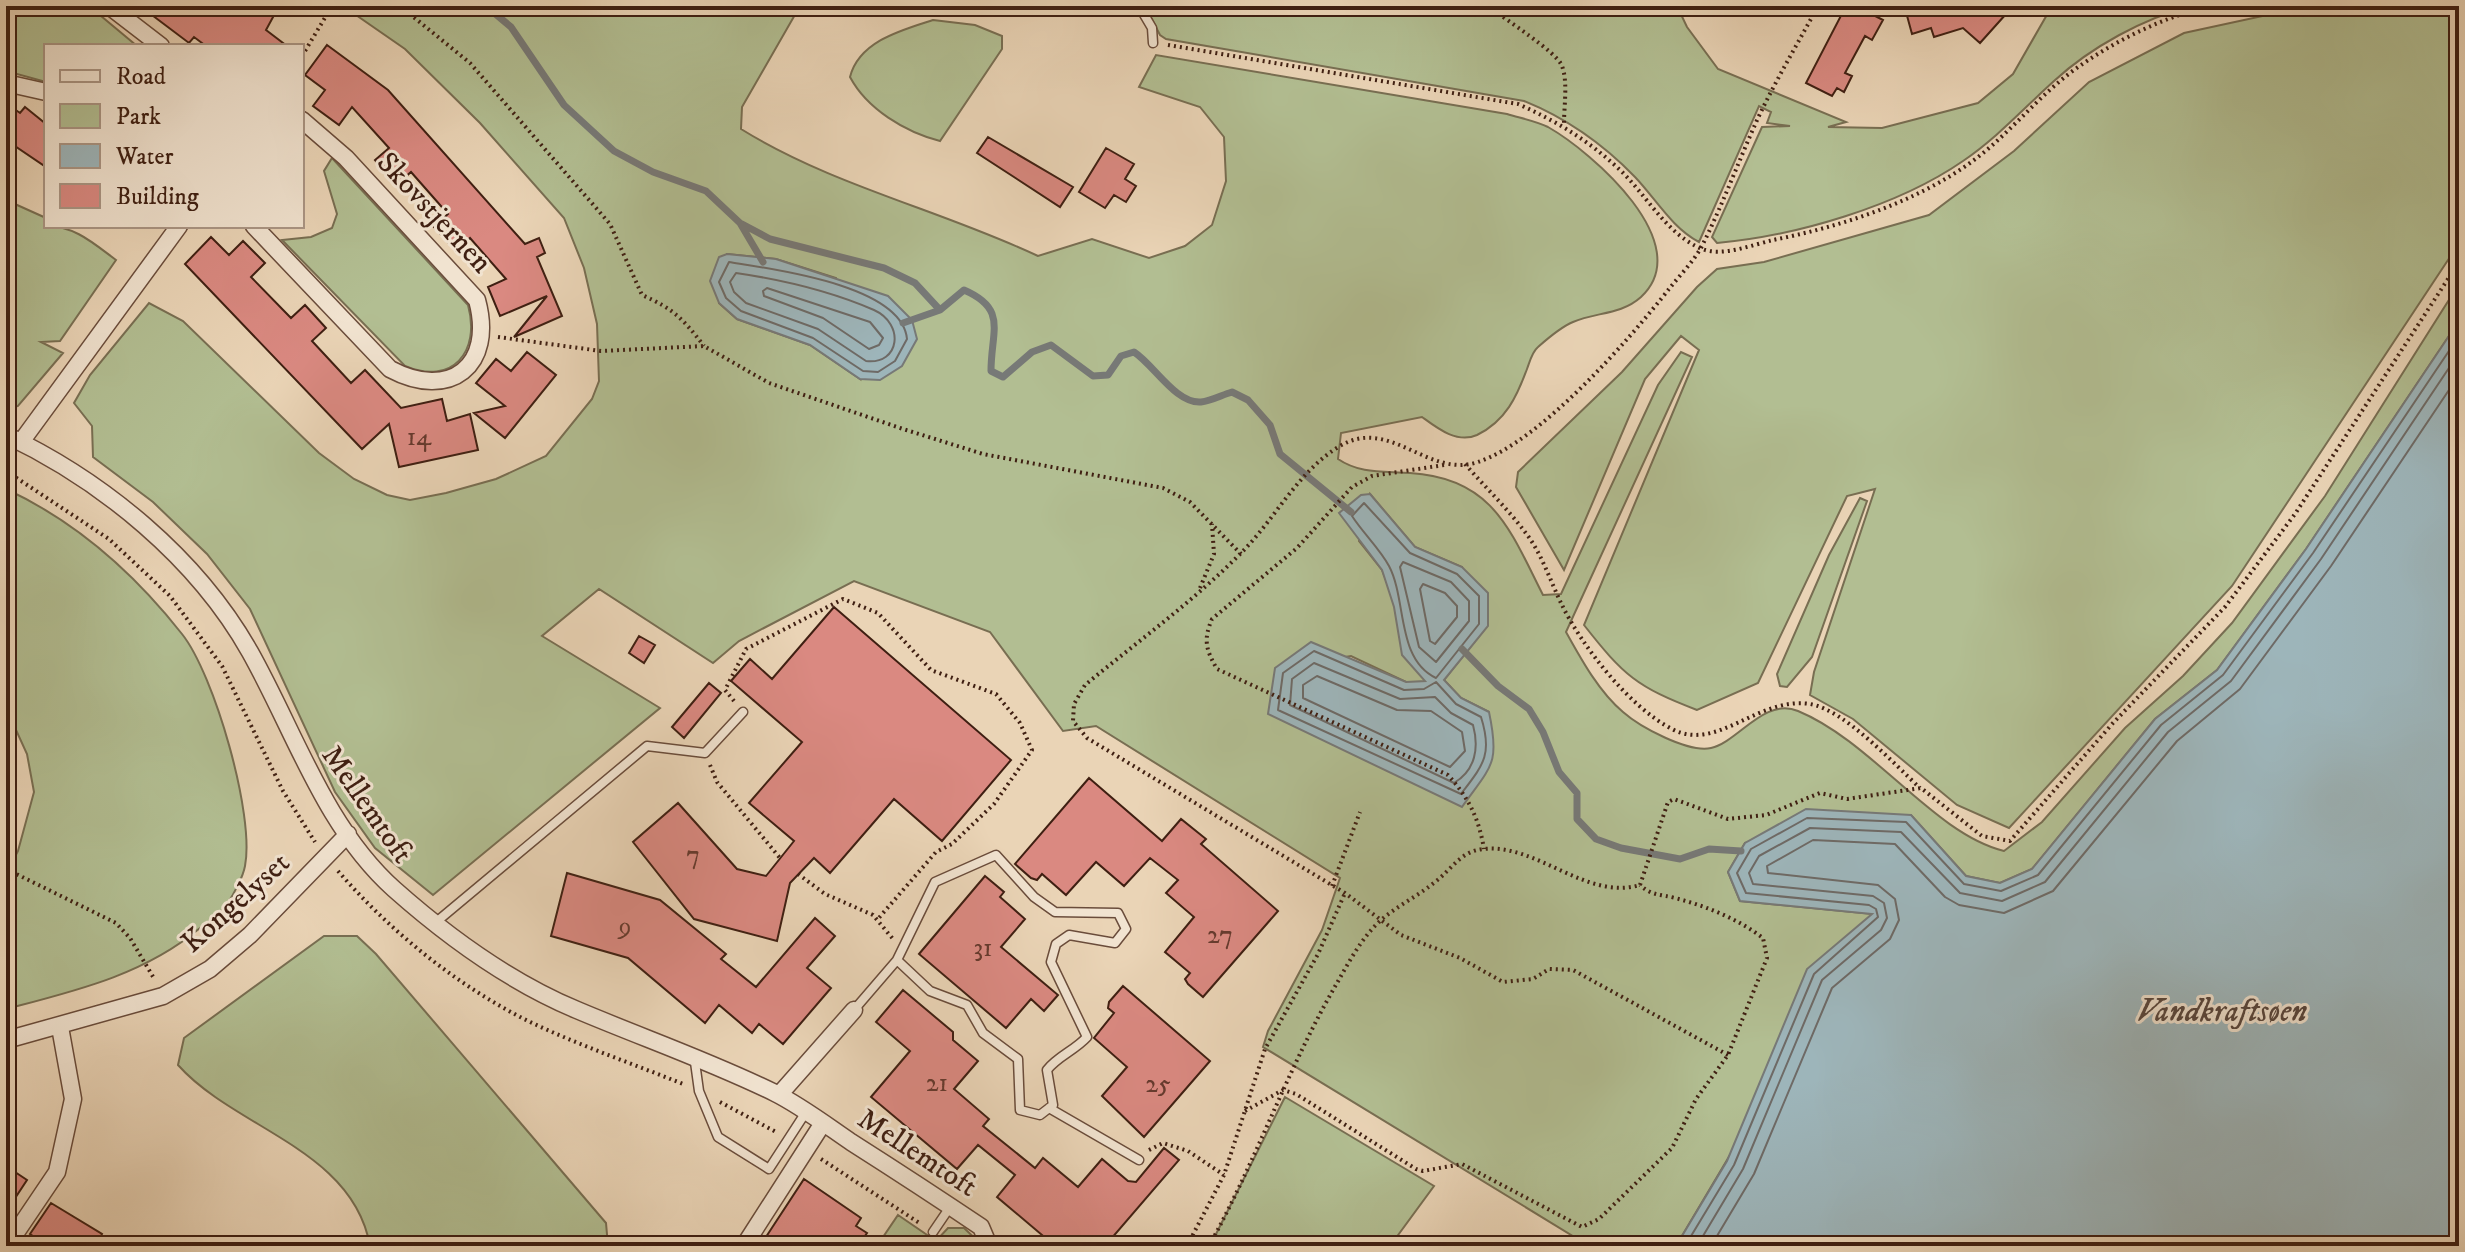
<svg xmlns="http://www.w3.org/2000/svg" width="2465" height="1252" viewBox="0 0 2465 1252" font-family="'IM FELL DW Pica',serif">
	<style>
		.green { fill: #b2be92; stroke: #786e52; stroke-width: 2; fill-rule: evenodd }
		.water { fill: #9db5ba; stroke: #777977; stroke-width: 2 }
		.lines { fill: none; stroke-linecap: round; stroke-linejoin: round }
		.shore { stroke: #6e6a66; stroke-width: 2 }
		.stream { stroke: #777977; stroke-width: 7 }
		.building { fill: #da8981; stroke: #3f1f12; stroke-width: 2 }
		.service-casing { stroke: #6a4c3b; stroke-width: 11 }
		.minor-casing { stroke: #6a4c3b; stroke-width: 19 }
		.path { stroke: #3f1f12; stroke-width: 4; stroke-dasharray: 2 4; stroke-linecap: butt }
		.service { stroke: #f1e3d0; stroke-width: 8 }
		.minor { stroke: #f1e3d0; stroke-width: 16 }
		.labels { text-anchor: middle; stroke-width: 6; stroke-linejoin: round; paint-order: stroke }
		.number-label { font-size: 26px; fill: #663a2e }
		.street-label { font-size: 30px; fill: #3f1f12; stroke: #f1e3d0 }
		.water-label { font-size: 32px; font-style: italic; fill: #56443c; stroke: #f1e3d0 }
	</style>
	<rect width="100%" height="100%" fill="#ead4b6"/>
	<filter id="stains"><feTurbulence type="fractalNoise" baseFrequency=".0025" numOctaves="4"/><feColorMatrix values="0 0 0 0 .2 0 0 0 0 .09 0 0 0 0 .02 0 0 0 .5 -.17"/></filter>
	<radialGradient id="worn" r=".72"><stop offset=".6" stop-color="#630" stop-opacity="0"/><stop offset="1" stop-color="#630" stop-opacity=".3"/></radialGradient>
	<!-- green -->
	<path class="green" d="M6,6H89L137,46H46V82L6,71Z
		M343,6H800L742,107L741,129C833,186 941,210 1038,256L1092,239L1149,258L1185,246L1212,225L1226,181L1224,137L1200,107L1139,87L1156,55L1507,114C1520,118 1536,121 1548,127C1592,152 1698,244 1641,297C1621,315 1596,312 1573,322C1561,327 1547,339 1538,347C1532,352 1530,361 1527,369C1517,396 1506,421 1477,435C1457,444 1437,428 1422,417L1341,433L1338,459C1360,474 1383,471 1410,473C1493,478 1510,530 1543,595L1561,594L1658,385L1681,352L1692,357L1566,632C1581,659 1599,692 1623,712C1640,727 1688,753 1711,748C1738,742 1764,697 1798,711C1873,742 1934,834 2004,851L2042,822L2125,728L2183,676L2232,623L2325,496L2459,284V321L2306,549L2217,670L2155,719L2032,869L2000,883L1966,876L1911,815L1745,843L1728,872L1740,901L1873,914L1676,1246H1610L1581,1241L1263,1047L1268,1031L1322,930L1340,878L1096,726L1063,731L990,632L854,581L739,641L713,663L599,589L542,636L660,708L433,895L375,848L335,792L250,609L207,554L153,502L93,457L92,426L74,403L90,375L149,303L183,321L319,453L354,479L387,495L410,500L446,493L496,479L546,456L592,399L599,381L597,324L584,268L564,218L480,123L405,49ZM727,254L776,259L836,278L860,379L810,345L737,319L719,303ZM1370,494L1415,547L1462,567L1487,626L1444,680L1461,698L1489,712L1275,668L1351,656L1406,682H1426L1382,570L1359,541Z
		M1145,6H1677L1687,27L1718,69L1846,122L1828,127L1882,128L1978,103L2013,74L2052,6H2192C2144,18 2091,47 2054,81C2024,108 1997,138 1963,161C1898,206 1796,236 1717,243L1712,237L1762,127L1790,126L1767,123L1771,112L1759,106L1699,242C1672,228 1656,199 1635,177C1603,144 1566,118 1524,101L1166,39L1160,35Z
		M2309,6H2459V240L2450,257L2232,586L2009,828L1957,805L1853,719L1810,695L1814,672L1875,489L1847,496L1758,683L1697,710C1637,687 1624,676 1584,625L1699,350L1681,336L1645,379L1564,570L1516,487L1518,472L1622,372L1697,287L1717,269L1764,262L1929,215L2014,151L2089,82L2184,33Z
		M933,20L975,25L1002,36V49L940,141C905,132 867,109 850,77C859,41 902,30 933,20Z
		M332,158L468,305C481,352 452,386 405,366L282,240L311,237L332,228L337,214L324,171Z
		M6,200L46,218V226C75,226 93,243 116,260L60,341L41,342L63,353L18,406L6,410Z
		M6,489C77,522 134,573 182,634C214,674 255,815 245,866C243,877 234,894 227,904C221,914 209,921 200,928C144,975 75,991 6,1009V874L18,851L34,792L27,754L6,708Z
		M1860,498L1867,501L1812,657L1787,687L1780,686L1777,674L1829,555Z
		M324,936H357L376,954L606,1223L608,1246H370C353,1149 235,1129 178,1065L184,1038Z
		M1285,1097L1434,1186L1390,1246H1210Z
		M898,1215L936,1241L948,1228H964L983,1246H877Z"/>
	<!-- water -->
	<path class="water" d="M727,254L776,259L888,296L912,320L917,339L902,366L880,380L860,379L810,345L737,319L719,303L710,281L719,257Z
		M2459,321V1246H1676L1727,1161L1807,969L1872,914L1740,901L1728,872L1745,843L1806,809L1911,815L1966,876L2000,883L2032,869L2155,719L2217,670L2306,549Z
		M1370,494L1415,547L1462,567L1488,593V626L1444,680L1461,698L1489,712C1500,764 1492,765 1462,807L1268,714L1275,668L1311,642L1406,682L1425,681L1402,655L1394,607L1382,570L1339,513L1361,495Z"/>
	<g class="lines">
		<!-- shore -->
		<path class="shore" d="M729,262C772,269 902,285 907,339L895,361L878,372L863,371L813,338L741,311L726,298L719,282Z
			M736,273C784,280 828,290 874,310C905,324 900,365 866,361L818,329L746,303L734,292L730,282Z
			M767,288L870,322L883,338L879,345L869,349L823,318L764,296L763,291Z
			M1364,503L1410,553L1457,574L1479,596V624L1436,678C1396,659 1407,600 1389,566C1380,549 1363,533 1352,516Z
			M1403,562L1451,582L1469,601V621L1436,662L1419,647L1400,567Z
			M1423,584L1445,593L1457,606V617L1435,644L1430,641L1420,589Z
			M1314,651L1404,690L1424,689L1436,682L1456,704L1481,717C1493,755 1483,765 1461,794L1278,710L1283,673Z
			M1314,663L1400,699L1435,697L1451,713L1473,725C1479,747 1476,770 1454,783L1290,705L1292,679Z
			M1317,676L1397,710L1431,711L1462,732L1465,751L1450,767L1303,698V685Z
			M1685,1246L1734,1165L1814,974L1878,917L1876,909L1869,905L1746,893L1737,873L1751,849L1807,818L1906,822L1964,884L2001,891L2038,875L2161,725L2223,675L2313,553L2459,336
			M1697,1246L1743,1169L1822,980L1881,930L1887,918L1884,903L1873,896L1753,884L1749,873L1759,856L1810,828L1901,832L1960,893L2002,901L2045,882L2168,732L2231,681L2321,559L2459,353
			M1711,1246L1754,1174L1832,988L1890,939L1899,920L1895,899L1878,885L1768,873L1767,866L1813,840L1895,844L1945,897L1959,905L2004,913L2053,891L2177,741L2240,689L2331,566L2459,375"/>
		<!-- stream -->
		<path class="stream" d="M486,6L511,27L564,105L614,151L653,172L706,191L740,223L763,262
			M742,224L770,239L884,268L915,283L940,310
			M903,323L940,310L964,290C1008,309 991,331 991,371L1003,377L1032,352L1051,345L1093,376L1108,375L1121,356L1134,352C1154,365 1176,404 1201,402C1211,401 1222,395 1232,392L1248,400L1270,425L1280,454L1351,512
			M1462,649L1498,686L1529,709L1543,732L1559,772L1577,793V819L1596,839L1621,848L1680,859L1709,849L1741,851"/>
	</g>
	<!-- building -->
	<path class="building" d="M140,6H279L266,30L287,46H206L194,37L189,43Z
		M1846,6H1856L1883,20L1872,40L1865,36L1845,73L1852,76L1844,92L1837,88L1832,96L1806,83Z
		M1926,6H1996L2006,14L1980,43L1963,28L1934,37L1931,28L1912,34L1906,12Z
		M327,45L388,90L525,244L539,238L545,253L537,257L562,316L514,337L547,296L500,316L488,287L506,279L470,238L456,251L434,227L448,214L411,172L396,185L375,160L389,148L352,107L339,125L313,106L325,90L305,75Z
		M25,107L46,124V167L6,140V117L13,108L20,113Z
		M988,137L1073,187L1060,207L977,153Z
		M1106,148L1134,164L1125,179L1136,186L1126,202L1114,195L1105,208L1079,192Z
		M211,237L229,255L243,241L265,263L251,277L291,318L305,305L326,328L312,341L351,383L365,370L401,408L442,399L447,421L470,414L478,450L399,467L389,424L362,449L185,264Z
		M527,352L556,375L505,438L474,413L505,406L476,383L496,359L511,371Z
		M834,607L1011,760L942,841L894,799L830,873L814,858L790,883L777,941L694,919L633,842L678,803L737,869L766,876L794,841L749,803L802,742L731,681L750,659L772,679Z
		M639,636L655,645L644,663L629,653Z
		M709,683L721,693L684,738L672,727Z
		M1089,778L1162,841L1181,819L1206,839L1201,844L1278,911L1203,997L1188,984L1185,979L1190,973L1165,952L1194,917L1166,893L1178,880L1150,858L1124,886L1096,862L1066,895L1042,874L1037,880L1031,878L1015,864Z
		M567,873L660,900L726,954L721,959L756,987L815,918L835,936L807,968L831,988L783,1044L759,1024L752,1033L719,1005L705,1023L628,958L551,936Z
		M985,876L1004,892L1000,897L1025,919L1001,947L1058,995L1044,1011L1031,999L1006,1028L919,954Z
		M1123,986L1210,1061L1144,1137L1102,1096L1127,1067L1094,1038L1114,1013L1108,1008L1109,1002Z
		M903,990L953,1032V1040L978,1061L954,1089L989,1119L983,1126L1035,1168L1043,1158L1078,1187L1102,1159L1128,1181L1136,1182L1164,1148L1179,1160L1105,1246H1055L997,1197L1015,1175L978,1145L957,1169L871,1097L910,1051L876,1022Z
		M6,1166L27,1180L6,1212Z
		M804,1179L861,1218L856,1226L867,1233L858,1246H760Z
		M51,1203L102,1234L96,1246H47L30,1234Z"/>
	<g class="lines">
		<defs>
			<path id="service" d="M1139,6L1152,28L1153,43
				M435,923L647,746L705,753L743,712
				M854,1010L897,960L930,991L967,1005L983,1033L1018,1059L1020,1110L1040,1115L1053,1105L1047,1070C1058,1056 1074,1051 1087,1037L1051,962L1056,944L1069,935L1115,943L1126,929L1118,913L1055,912L1034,897L996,855L935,882L897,960
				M694,1055L699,1091L718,1137L769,1169L806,1112
				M1049,1108L1139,1160
				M933,1232L950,1207"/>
			<path id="minor" d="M109,6L161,46
				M6,83L46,92
				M254,226L390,369C450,401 495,366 477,300L346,158L302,120
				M6,435C103,481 197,558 250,652C295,732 324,826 394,889C448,937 510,982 577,1010C643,1038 710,1061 775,1093C801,1106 826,1125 851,1142C895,1170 938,1198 981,1227L989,1246
				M21,442L179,226
				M6,1040L163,996L210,969L250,935L348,834
				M779,1095L854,1010
				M7,1246L57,1172L73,1099L60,1027
				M744,1246L823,1123"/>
		</defs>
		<!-- service casing -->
		<use href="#service" class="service-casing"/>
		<!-- minor casing -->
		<use href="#minor" class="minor-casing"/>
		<!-- path -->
		<path class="path" d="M400,6L470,63L610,224L642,295C674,309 683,319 704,346
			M1489,6C1505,20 1557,52 1562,66C1568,82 1564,106 1564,123
			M1168,45L1518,104C1556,121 1588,140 1619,169C1646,194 1666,234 1702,249C1722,257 1752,245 1773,240C1839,227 1914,203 1970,163C2008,136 2037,97 2074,70C2114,41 2163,17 2211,6
			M302,56L332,6
			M498,337L601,351L704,346L769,383L903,429L983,454L1163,488L1190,502L1241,554
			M1465,464C1485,487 1507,508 1525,532C1541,552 1550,580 1561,603C1581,645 1629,707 1672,729C1717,753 1758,696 1810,704C1845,710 1894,764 1920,788
			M1444,465L1372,476L1352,487L1297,548L1212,619C1203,640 1206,650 1217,669L1448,775C1469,798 1479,819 1484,849
			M6,471L109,539L170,596L222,666L283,791L315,842
			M1200,588L1214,554L1212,524
			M734,701L725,690L746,649L843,599L878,613L931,670L996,694L1020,723L1032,750L994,804L952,844L936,852L877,920
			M710,765L717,782L780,858
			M6,869L116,923L130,938L155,980
			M338,871C390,931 454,983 524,1019C575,1044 631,1063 683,1084
			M798,874L825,894L873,915L893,939
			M1640,885L1668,802L1674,799L1728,819L1766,815L1820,793L1847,799L1921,788L1982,836L2010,841L2113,723L2225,607L2295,514L2459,262
			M1332,886L1360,812
			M1728,1055L1573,970L1549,969L1533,979L1503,982L1460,958L1401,935L1345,893L1087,738L1073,721L1074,704L1085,685C1137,642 1194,601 1242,552C1275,519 1299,470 1340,446C1390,416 1428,479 1478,462C1541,441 1628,341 1669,289C1680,275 1694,261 1702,246C1723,204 1739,160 1758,118C1776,80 1798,43 1818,6
			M720,1102L776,1132
			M1245,1111L1283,1090L1296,1094L1416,1169L1423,1171L1462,1164L1582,1227L1599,1219L1672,1148L1696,1099L1728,1055L1767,958L1763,938C1738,919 1706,906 1675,898C1660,894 1652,896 1640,885
			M1149,1150L1163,1143L1188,1151L1224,1175
			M821,1159L921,1224
			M1187,1246L1224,1175L1265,1049L1318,954L1345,893
			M1209,1246C1255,1163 1286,1073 1333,990C1347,966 1360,939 1381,920C1397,906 1418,896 1435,882C1452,869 1461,851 1483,849C1537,843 1586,901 1640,885"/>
		<!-- service -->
		<use href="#service" class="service"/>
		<!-- minor -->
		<use href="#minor" class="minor"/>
	</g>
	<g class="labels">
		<!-- number labels -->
		<g class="number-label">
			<text x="419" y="445">14</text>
			<text x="693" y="863">7</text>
			<text x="625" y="934">9</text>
			<text x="1220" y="943">27</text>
			<text x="983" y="956">31</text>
			<text x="937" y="1091">21</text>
			<text x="1158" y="1092">25</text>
		</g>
		<!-- street labels -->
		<g class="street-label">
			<text transform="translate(435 212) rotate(47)" y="10">Skovstjernen</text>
			<text transform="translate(368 804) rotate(55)" y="10">Mellemtoft</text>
			<text transform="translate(235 902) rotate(-42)" y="10">Kongelyset</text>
			<text transform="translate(918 1152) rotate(33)" y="10">Mellemtoft</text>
		</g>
		<!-- water labels -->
		<g class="water-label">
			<text x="2222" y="1021">Vandkraftsøen</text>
		</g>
	</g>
	<!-- margin -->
	<rect width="2465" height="1252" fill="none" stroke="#ead4b6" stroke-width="32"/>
	<rect x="8" y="8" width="2449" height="1236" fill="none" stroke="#3f1f12" stroke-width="4"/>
	<rect x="16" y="16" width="2433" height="1220" fill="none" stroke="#3f1f12" stroke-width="2"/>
	<!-- legend -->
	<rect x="44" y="44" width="260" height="184" fill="#f1e3d0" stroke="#aa9584" stroke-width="2"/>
	<rect x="60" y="70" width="40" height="12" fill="#f1e3d0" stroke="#aa9584" stroke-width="2"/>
	<text x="116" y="84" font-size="24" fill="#3f1f12">Road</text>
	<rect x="60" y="104" width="40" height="24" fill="#b2be92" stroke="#aa9584" stroke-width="2"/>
	<text x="116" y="124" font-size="24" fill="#3f1f12">Park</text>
	<rect x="60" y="144" width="40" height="24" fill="#9db5ba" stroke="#aa9584" stroke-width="2"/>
	<text x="116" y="164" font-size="24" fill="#3f1f12">Water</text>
	<rect x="60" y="184" width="40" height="24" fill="#da8981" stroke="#aa9584" stroke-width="2"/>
	<text x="116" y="204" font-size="24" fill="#3f1f12">Building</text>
	<rect width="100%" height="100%" filter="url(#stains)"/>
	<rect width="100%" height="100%" fill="url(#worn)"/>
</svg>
